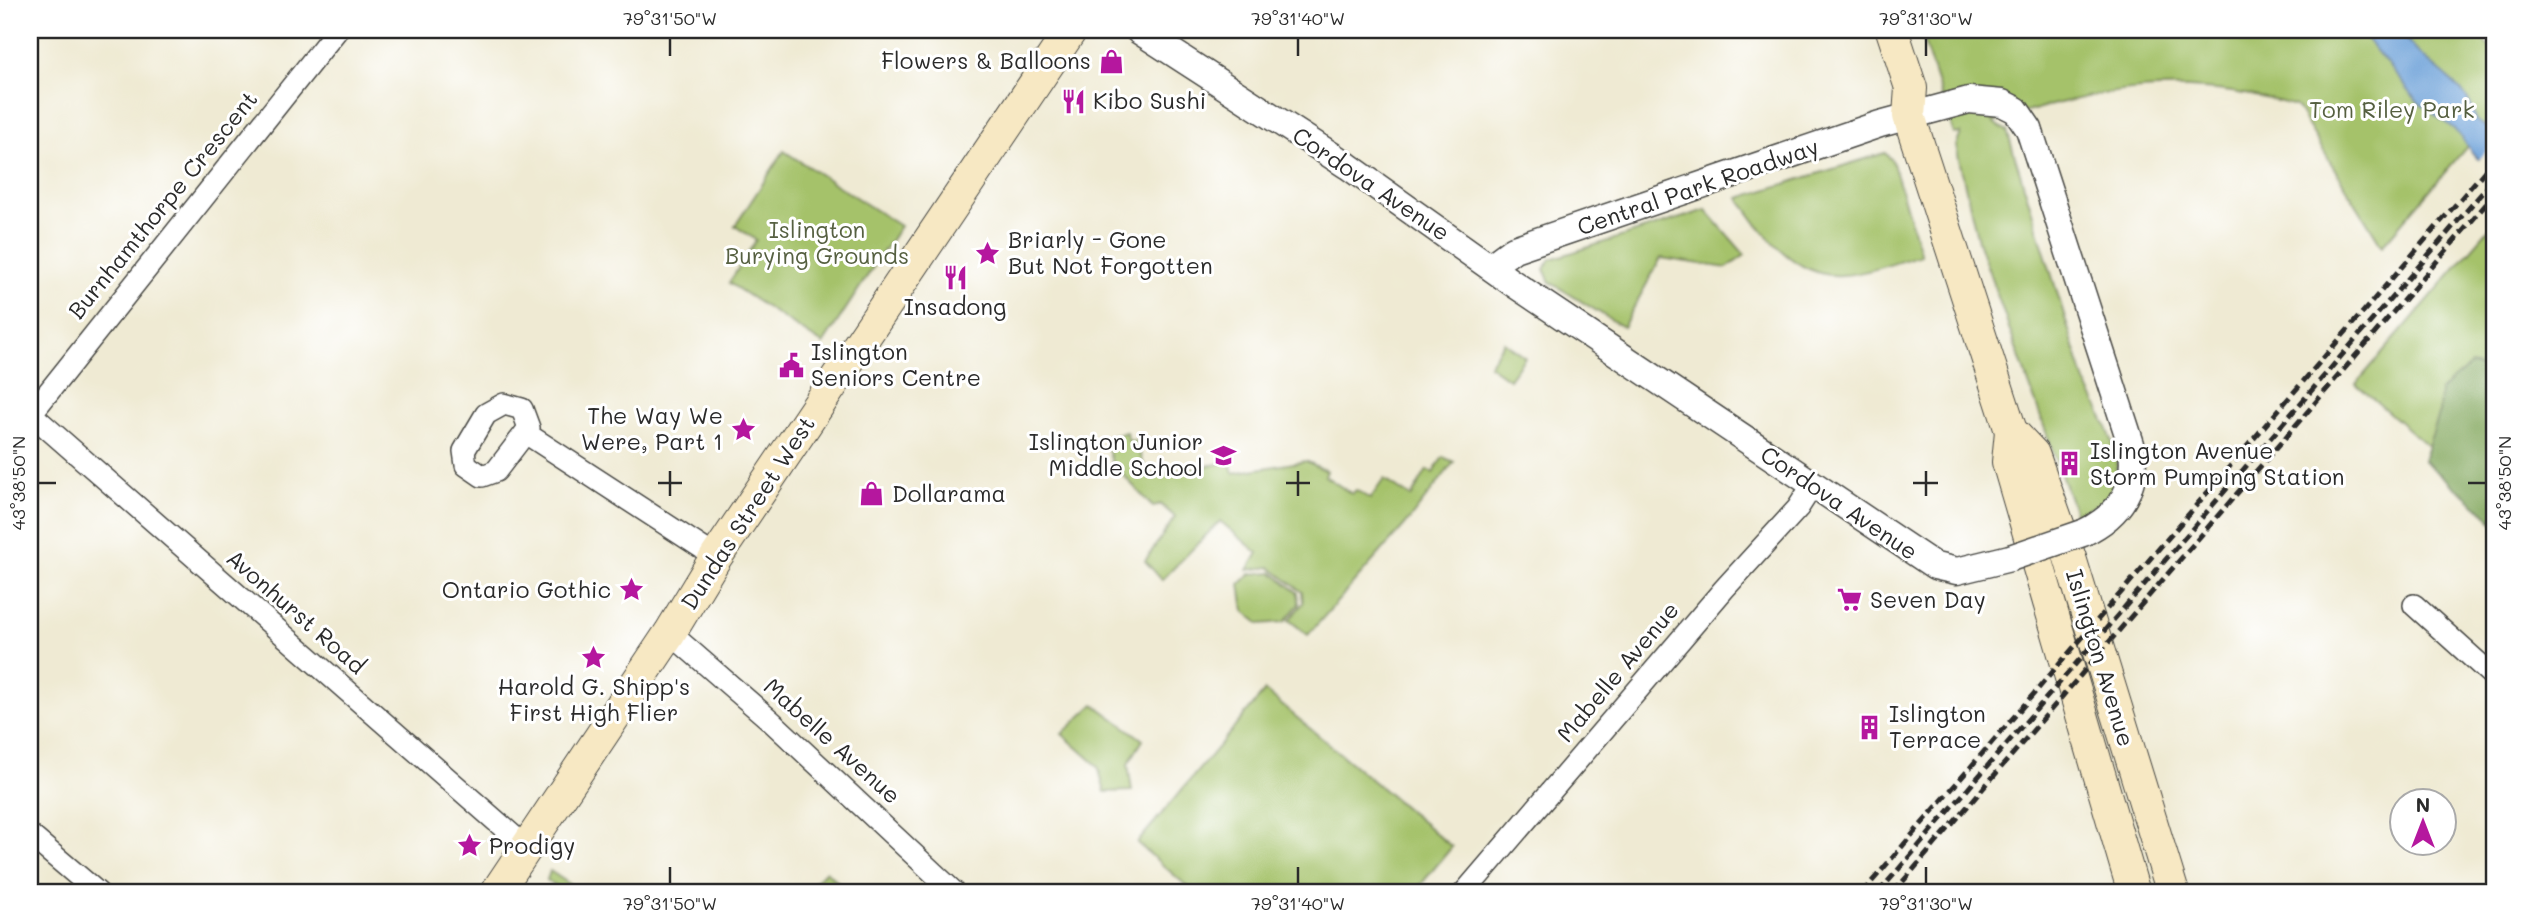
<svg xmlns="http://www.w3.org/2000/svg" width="2524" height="923" viewBox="0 0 2524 923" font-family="Mali,sans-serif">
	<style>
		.green { fill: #a5c26a; stroke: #68764a; stroke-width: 2 }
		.forest { fill: #84a85e; stroke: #586a44; stroke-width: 2 }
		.water { fill: #6ca0d8; stroke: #4c6682; stroke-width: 2 }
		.pier { fill: #efead3 }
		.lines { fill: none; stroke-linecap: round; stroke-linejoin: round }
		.minor-casing { stroke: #484844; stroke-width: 24 }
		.tertiary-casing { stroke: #484844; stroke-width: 29 }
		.secondary-casing { stroke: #484844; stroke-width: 34 }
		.minor { stroke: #fff; stroke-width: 21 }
		.tertiary { stroke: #fff; stroke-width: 26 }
		.secondary { stroke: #f7e8c3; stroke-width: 32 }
		.rail { stroke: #2b2b2b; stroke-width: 5; stroke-dasharray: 10 5; stroke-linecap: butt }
		.tertiary-bridge-casing { stroke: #484844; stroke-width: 29; stroke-linecap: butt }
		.tertiary-bridge { stroke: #fff; stroke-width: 26 }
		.ticks { fill: none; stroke: #2b2b2b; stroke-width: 2.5 }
		.labels { text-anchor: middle; stroke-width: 6; stroke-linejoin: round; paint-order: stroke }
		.poi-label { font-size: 23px; fill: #2b2b2b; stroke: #fff; text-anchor: start }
		.park-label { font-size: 23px; fill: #566041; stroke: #fff }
		.street-label { font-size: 23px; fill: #2b2b2b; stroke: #fff }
		.neatline { fill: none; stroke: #2b2b2b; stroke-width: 2.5 }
		.ticks-label { font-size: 18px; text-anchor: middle; fill: #2b2b2b }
	</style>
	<rect width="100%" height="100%" fill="#fff"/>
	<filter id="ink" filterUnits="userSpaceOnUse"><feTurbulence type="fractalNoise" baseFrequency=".0143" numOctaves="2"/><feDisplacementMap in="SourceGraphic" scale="14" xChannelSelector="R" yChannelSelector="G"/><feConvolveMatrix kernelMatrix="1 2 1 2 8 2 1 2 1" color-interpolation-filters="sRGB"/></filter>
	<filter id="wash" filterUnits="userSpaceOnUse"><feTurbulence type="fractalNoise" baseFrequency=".00686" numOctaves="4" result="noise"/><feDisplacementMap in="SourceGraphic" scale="28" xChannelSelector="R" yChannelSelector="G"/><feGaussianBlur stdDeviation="1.57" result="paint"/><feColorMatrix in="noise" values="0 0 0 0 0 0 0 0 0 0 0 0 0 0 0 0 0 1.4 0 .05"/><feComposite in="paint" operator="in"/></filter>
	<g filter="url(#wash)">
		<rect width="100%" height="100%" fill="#efead3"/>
		<!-- green -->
		<path class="green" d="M1920,30H2472L2494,51V115L2382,246L2296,106C2183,73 2102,88 1993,122L2007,131L2085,382C2099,409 2136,472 2105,499C2097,505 2085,510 2076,516L1978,241L1956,146L1961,133L1954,134Z
			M784,151L900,226L823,344L729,283L756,240L735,226Z
			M1885,153L1892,160L1921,255C1896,262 1867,274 1842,275C1796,279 1761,232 1739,198Z
			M1706,210L1745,255L1727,268L1661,258L1623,327L1550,282L1544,269L1551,259Z
			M2494,223V504L2356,384Z
			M1504,342L1525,357L1509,379L1489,365Z
			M1126,432L1129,441L1135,440L1148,476L1230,462L1233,473L1306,461L1327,471L1325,476L1352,494L1356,490L1370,499L1384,479L1411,497L1427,470L1433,473L1443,457L1454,462L1409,520L1308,635L1289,620L1303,603L1302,592L1270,567L1248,570L1258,553L1220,521L1162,580L1145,561L1175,517L1160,504L1153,507L1112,463L1105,438Z
			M1272,572L1298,593L1299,604L1284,622L1260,624L1244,611L1240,584L1250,574Z
			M1265,691L1452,847L1414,893H1195L1137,843Z
			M1094,704L1143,740L1128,764L1132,791L1105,792L1098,766L1062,734Z
			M550,871L580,891L578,893H567L547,880Z
			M826,871L849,893H804Z"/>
		<!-- forest -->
		<path class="forest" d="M2471,365L2494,370V524L2479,507L2423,460L2439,415L2440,390Z"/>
		<!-- water -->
		<path class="water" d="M2359,30H2401C2418,65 2470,79 2476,121L2494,132V167L2475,156L2454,129L2419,103Z"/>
		<!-- pier -->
		<path class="pier" d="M2494,142V171L2478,161Z"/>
	</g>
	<g filter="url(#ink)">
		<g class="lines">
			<defs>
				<path id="minor" d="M504,404L522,409L529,428L496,471L482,476L466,465L464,451L486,414Z
					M30,413L528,849
					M31,414L337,30
					M527,434L716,557
					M2414,605L2494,677
					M670,633L770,720L955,893
					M30,835L98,893
					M1464,893L1724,589L1798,508L1812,486"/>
				<path id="tertiary" d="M1138,30L1348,166L1511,282L1935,566L1957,571L2010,558
					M1491,266L1514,249L1880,124L1969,100L2002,103L2016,110L2029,129L2131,444C2139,486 2121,515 2083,533"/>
				<path id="secondary" d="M1892,30L1911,88L1909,116L2011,431L2008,462L2134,893
					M2011,431L2033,454L2070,558L2173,893
					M496,893L670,633L716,557L1071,30"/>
			</defs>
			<!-- minor casing -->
			<use href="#minor" class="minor-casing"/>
			<!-- tertiary casing -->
			<use href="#tertiary" class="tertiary-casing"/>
			<!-- secondary casing -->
			<use href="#secondary" class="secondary-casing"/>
			<!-- minor -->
			<use href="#minor" class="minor"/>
			<!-- tertiary -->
			<use href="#tertiary" class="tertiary"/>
			<!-- secondary -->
			<use href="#secondary" class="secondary"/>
			<!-- rail -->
			<path class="rail" d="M1862,893L2494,160
				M1878,893L2494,179
				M1893,893L2494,195"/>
			<defs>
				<path id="tertiary-bridge" d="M2010,558L2083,533"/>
			</defs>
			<!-- tertiary-bridge casing -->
			<use href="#tertiary-bridge" class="tertiary-bridge-casing"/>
			<!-- tertiary-bridge -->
			<use href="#tertiary-bridge" class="tertiary-bridge"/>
		</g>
	</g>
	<!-- ticks -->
	<path class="ticks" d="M670,38V56M1298,38V56M1926,38V56M670,471V496M1298,471V496M1926,471V496M38,483H56M658,483H682M1286,483H1310M1913,483H1938M2468,483H2486M670,867V884M1298,867V884M1926,867V884"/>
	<!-- icons -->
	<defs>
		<symbol id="shop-bare" viewBox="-9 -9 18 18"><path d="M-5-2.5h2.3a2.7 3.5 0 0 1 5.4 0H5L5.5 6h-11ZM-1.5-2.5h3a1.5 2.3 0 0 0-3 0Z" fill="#b5179e" stroke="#fff" stroke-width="2.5" paint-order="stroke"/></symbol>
		<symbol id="restaurant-bare" viewBox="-9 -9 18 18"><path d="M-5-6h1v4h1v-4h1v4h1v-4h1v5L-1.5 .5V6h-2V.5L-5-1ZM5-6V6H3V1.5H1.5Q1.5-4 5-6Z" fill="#b5179e" stroke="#fff" stroke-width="2.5" paint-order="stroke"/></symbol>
		<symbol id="sight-bare" viewBox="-9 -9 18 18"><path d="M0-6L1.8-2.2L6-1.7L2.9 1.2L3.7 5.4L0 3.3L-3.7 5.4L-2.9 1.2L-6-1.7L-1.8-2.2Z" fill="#b5179e" stroke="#fff" stroke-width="2.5" paint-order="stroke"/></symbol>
		<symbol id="civic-bare" viewBox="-9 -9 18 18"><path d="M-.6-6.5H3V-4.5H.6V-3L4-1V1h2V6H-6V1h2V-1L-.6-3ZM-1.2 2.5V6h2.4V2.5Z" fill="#b5179e" stroke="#fff" stroke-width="2.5" paint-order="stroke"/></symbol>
		<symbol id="school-bare" viewBox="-9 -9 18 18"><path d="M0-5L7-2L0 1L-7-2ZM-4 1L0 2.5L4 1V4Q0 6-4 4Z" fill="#b5179e" stroke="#fff" stroke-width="2.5" paint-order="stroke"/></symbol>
		<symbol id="building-bare" viewBox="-9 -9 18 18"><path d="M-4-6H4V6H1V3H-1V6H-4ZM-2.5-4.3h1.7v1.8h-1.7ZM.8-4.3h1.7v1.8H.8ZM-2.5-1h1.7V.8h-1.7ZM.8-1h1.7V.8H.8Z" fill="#b5179e" stroke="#fff" stroke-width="2.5" paint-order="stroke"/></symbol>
		<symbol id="supermarket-bare" viewBox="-9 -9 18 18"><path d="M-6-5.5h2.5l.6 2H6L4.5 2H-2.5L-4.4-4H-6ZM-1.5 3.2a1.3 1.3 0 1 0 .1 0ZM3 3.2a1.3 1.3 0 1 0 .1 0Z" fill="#b5179e" stroke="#fff" stroke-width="2.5" paint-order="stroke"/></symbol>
	</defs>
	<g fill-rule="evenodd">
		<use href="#shop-bare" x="1094" y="44" width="35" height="35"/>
		<use href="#restaurant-bare" x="1056" y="84" width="35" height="35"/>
		<use href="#sight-bare" x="970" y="236" width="35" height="35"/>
		<use href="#restaurant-bare" x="938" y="260" width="35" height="35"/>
		<use href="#civic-bare" x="774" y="348" width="35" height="35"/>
		<use href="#sight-bare" x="726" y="412" width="35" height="35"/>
		<use href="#school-bare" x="1206" y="438" width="35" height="35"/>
		<use href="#building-bare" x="2052" y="446" width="35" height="35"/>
		<use href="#shop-bare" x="854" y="476" width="35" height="35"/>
		<use href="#sight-bare" x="614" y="572" width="35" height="35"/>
		<use href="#supermarket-bare" x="1832" y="582" width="35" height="35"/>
		<use href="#sight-bare" x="576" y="640" width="35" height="35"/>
		<use href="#building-bare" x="1852" y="710" width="35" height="35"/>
		<use href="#sight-bare" x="452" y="828" width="35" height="35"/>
	</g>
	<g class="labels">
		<!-- poi labels -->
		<g class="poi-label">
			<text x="1091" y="69" text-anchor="end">Flowers &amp; Balloons</text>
			<text x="1093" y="109">Kibo Sushi</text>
			<text x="1008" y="248">Briarly - Gone<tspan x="1008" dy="26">But Not Forgotten</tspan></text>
			<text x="955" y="315" text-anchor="middle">Insadong</text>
			<text x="811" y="360">Islington<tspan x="811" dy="26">Seniors Centre</tspan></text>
			<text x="723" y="424" text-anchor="end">The Way We<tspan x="723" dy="26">Were, Part 1</tspan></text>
			<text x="1203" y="450" text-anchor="end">Islington Junior<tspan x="1203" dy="26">Middle School</tspan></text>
			<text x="2090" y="459">Islington Avenue<tspan x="2090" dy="26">Storm Pumping Station</tspan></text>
			<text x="892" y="502">Dollarama</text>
			<text x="611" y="598" text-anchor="end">Ontario Gothic</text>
			<text x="1870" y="608">Seven Day</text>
			<text x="594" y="695" text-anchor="middle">Harold G. Shipp's<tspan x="594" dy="26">First High Flier</tspan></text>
			<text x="1889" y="722">Islington<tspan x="1889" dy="26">Terrace</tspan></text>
			<text x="489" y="854">Prodigy</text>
		</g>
		<!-- park labels -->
		<g class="park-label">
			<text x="2392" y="118">Tom Riley Park</text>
			<text x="817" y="238">Islington<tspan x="817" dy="26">Burying Grounds</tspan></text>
		</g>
		<!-- street labels -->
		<g class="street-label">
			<text transform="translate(1371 184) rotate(34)" y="8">Cordova Avenue</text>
			<text transform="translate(1698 187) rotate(-19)" y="8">Central Park Roadway</text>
			<text transform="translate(163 205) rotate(-51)" y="8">Burnhamthorpe Crescent</text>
			<text transform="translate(1839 503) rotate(34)" y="8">Cordova Avenue</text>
			<text transform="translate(748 513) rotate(-57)" y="8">Dundas Street West</text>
			<text transform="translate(296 612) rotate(41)" y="8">Avonhurst Road</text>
			<text transform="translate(2100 658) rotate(73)" y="8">Islington Avenue</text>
			<text transform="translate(1618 672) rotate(-50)" y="8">Mabelle Avenue</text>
			<text transform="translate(832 741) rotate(42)" y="8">Mabelle Avenue</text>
		</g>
	</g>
	<!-- margin -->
	<rect width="2524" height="923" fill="none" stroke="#fff" stroke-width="77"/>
	<!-- north arrow -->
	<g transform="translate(2423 822)"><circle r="33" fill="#ffffff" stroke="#aaaaaa" stroke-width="2"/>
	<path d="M0-5L12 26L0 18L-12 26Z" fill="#b5179e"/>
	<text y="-10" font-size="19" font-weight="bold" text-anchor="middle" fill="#2b2b2b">N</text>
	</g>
	<rect x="38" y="38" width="2448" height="846" class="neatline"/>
	<g class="ticks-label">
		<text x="670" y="25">79°31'50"W</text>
		<text x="1298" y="25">79°31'40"W</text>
		<text x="1926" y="25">79°31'30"W</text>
		<text transform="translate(19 483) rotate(-90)" y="6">43°38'50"N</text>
		<text transform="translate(2505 483) rotate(-90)" y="6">43°38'50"N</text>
		<text x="670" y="910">79°31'50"W</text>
		<text x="1298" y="910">79°31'40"W</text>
		<text x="1926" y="910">79°31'30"W</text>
	</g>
</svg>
